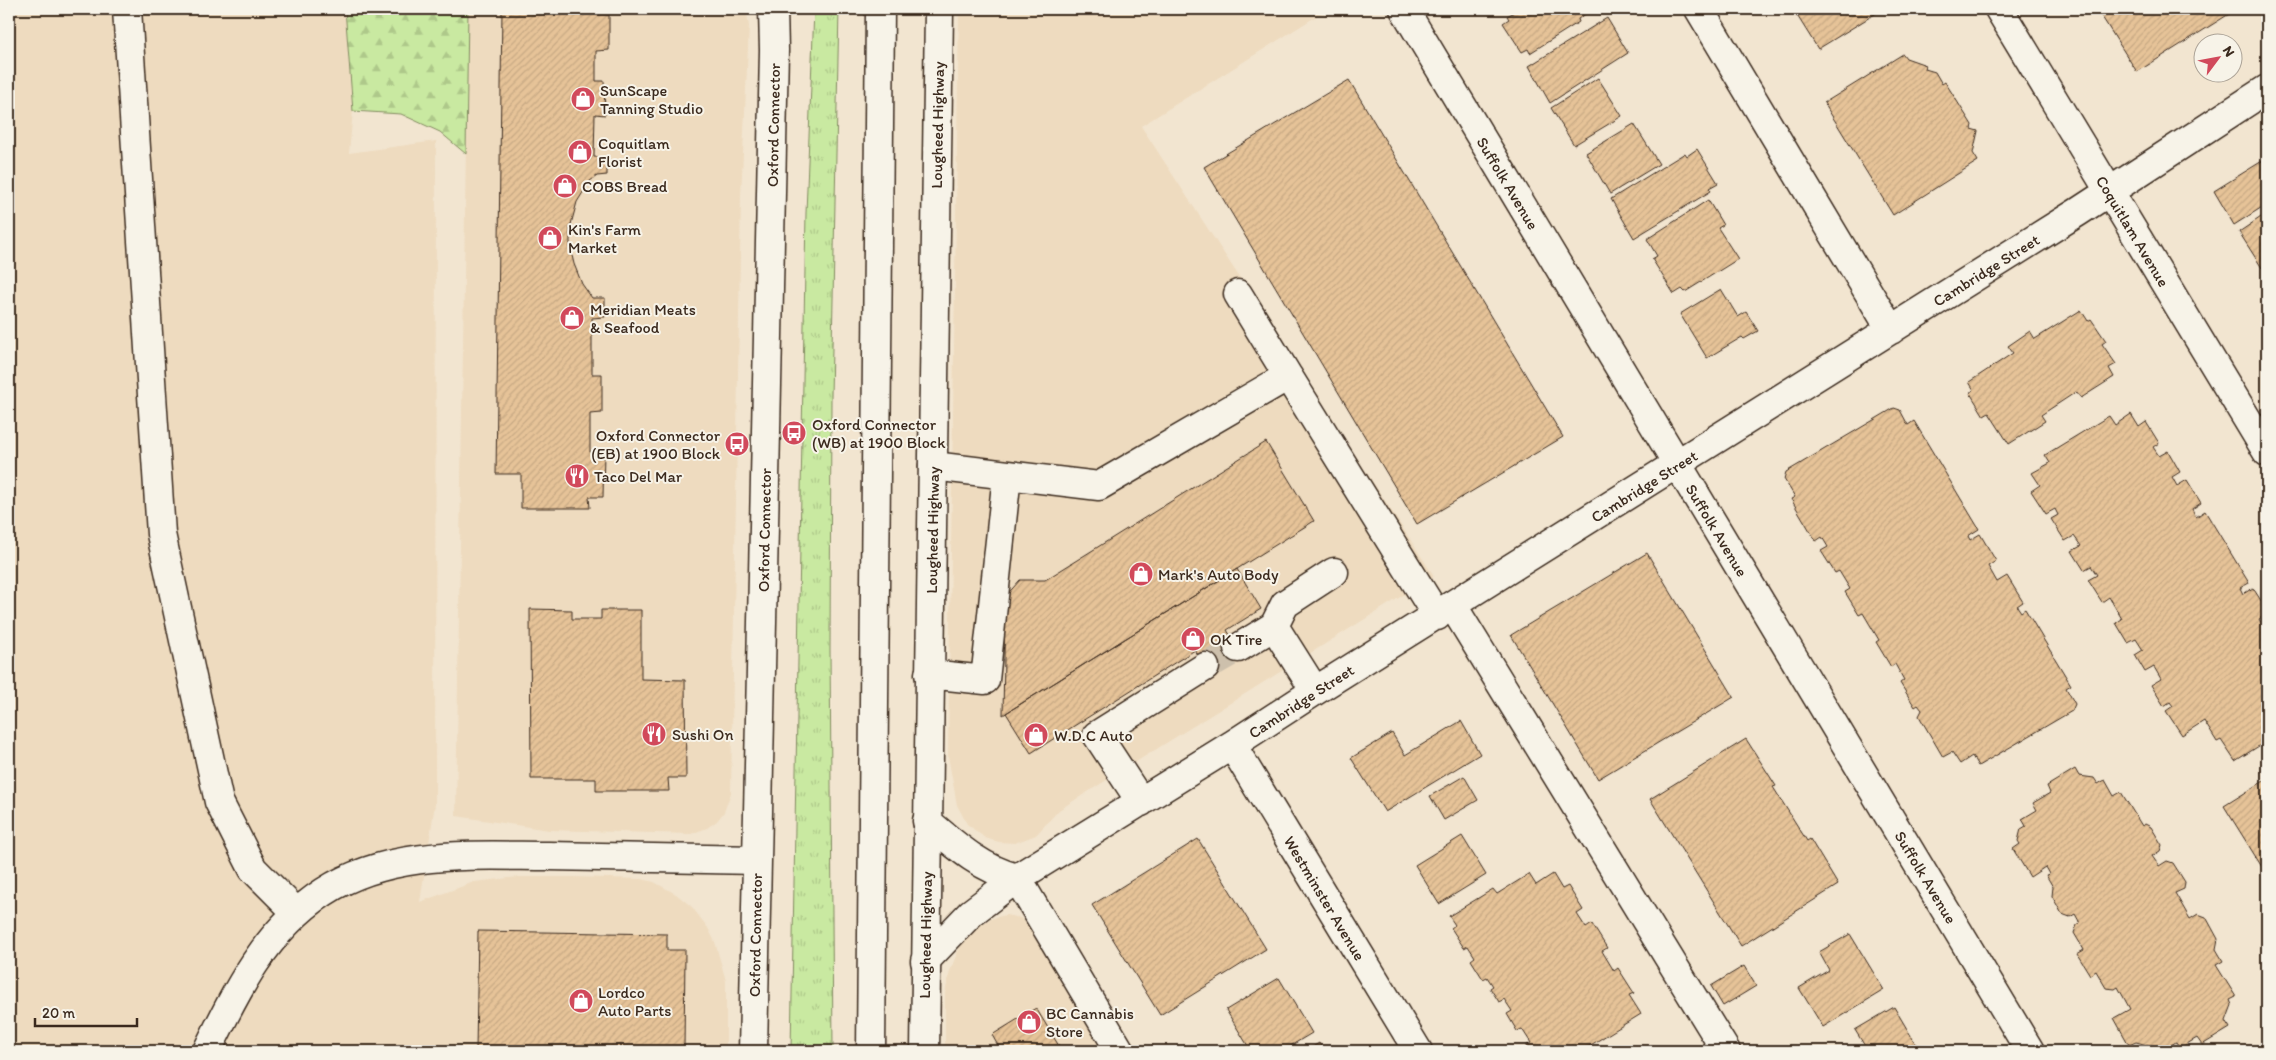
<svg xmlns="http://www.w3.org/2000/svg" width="2276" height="1060" viewBox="0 0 2276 1060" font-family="Itim,sans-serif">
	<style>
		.built { fill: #eedbbf }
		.grass { fill: url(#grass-tufts); stroke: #828a60 }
		.forest { fill: url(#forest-firs); stroke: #828a60 }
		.building { fill: url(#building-hatch); stroke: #3b2a1e }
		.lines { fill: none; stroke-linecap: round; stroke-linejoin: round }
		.minor-tunnel { stroke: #cdc0ac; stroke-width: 28; stroke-dasharray: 28 14; stroke-linecap: butt }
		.minor-casing { stroke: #3b2a1e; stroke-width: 31 }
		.major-casing { stroke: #3b2a1e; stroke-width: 31 }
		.minor { stroke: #f7f3e8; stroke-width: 28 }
		.major { stroke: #f7f3e8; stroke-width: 28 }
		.labels { text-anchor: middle; stroke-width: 4; stroke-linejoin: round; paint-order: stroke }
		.poi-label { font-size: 16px; fill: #3b2a1e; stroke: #f7f3e8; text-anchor: start }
		.street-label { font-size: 16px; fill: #3b2a1e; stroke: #f7f3e8 }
	</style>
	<defs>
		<pattern id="grass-tufts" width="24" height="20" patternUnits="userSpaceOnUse" patternTransform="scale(1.25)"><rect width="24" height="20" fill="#c9e9a1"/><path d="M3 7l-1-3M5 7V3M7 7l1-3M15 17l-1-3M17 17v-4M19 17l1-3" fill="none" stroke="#aec88a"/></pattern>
		<pattern id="forest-firs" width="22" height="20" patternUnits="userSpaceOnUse" patternTransform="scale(1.25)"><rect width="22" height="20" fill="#c9e9a1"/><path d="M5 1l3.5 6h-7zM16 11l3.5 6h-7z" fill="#aec88a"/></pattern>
		<pattern id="building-hatch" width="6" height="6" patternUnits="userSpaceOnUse" patternTransform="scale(1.25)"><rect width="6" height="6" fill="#e6c398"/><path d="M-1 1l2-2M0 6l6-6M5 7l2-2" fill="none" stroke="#c6a883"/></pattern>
	</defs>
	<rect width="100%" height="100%" fill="#f2e5d0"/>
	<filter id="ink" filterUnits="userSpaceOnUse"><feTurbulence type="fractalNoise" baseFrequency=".02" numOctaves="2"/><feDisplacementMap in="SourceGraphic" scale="10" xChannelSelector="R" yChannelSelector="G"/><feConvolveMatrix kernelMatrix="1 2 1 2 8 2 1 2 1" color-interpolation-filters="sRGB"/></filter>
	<g filter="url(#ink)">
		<!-- built -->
		<path class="built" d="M9,9H345L353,111L349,153L436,141L435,804L420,902L474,882L518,877H573L642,879L654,882L676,894L692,907L708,928L715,942L726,981V1051H9Z
			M468,9H746L749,26L741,196L731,793L724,812L717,821L707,828L691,834L549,830L456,816Z
			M959,9H1328L1141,126L1434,576L1070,803L1059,810L1036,835L1015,843L999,842L985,838L967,824L957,805L948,756Z
			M1006,915L1021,918L1033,931L1106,1051H945V993L950,971L958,951L969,933L979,925L993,918Z"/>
		<!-- grass -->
		<path class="grass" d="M814,9H839L831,396L830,649L833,1051H791L806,213Z"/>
		<!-- forest -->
		<path class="forest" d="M345,9H468L466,154L440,132L401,114L353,111Z"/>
		<!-- building -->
		<path class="building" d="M502,9H596L597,14L609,15V50L596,51V81H604L605,115L595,114L594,157L607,158V175L597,176L590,181L577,202L570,228V247L574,264L582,284L592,298H605V317L592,318V374H602V413L590,414V452H604L603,497H589L590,508H521V474H496Z
			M1520,9H1585L1587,13L1578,19L1579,22L1530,53L1528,49L1522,52L1503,23L1509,19L1507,16Z
			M1793,9H1883L1818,49Z
			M2097,9H2237L2137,72Z
			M1607,18L1628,53L1550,103L1529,66Z
			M1903,54L1906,58L1926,65L1925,69L1935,72L1942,84L1945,82L1972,125L1971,129L1978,131L1973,153L1978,161L1893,215L1824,103Z
			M1598,78L1622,116L1574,145L1551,108Z
			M1349,80L1563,437L1417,524L1204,167Z
			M1634,124L1659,164L1610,194L1586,153Z
			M1697,149L1718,183L1709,188L1711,191L1634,238L1611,199L1685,153L1687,156Z
			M2267,158V204L2234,225L2214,191Z
			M1708,200L1723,225L1718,228L1738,259L1685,292L1682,289L1674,294L1652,259L1657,256L1647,239Z
			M2267,213V265L2262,268L2239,232Z
			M1721,289L1738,317L1746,312L1758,331L1744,339L1742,337L1707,358L1680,314Z
			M2081,310L2088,321L2091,319L2106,341L2102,344L2116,364L2109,368L2114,377L2081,398L2076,392L2041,415L2045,421L2009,444L1989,413L1984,416L1970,393L1974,390L1969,382L2013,353L2008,346L2030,331L2035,339Z
			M1894,408L1900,410L1908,425L1914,421L1979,529L1968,536L1970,540L1980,534L1996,561L1988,566L1997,582L2007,576L2023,602L2017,606L2021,612L2025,609L2071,685L2066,688L2075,704L2072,711L1978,766L1972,756L1960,764L1952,752L1943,757L1919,716L1922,710L1918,705L1915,707L1900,683L1904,680L1895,664L1891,667L1876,642L1879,640L1863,613L1859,615L1845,592L1850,589L1839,571L1835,573L1821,551L1828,547L1822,537L1816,541L1791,499L1795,497L1784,479L1786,472Z
			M2131,414L2139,427L2146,422L2159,443L2153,447L2159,456L2168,451L2180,472L2172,477L2177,486L2187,480L2201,503L2192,509L2196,517L2205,511L2249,583L2240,588L2243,594L2253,588L2267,610V614L2259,619L2262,624L2267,620V741L2235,761L2221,740L2217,742L2204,721L2182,735L2166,711L2173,706L2170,702L2164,706L2151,685L2161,679L2154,667L2145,672L2135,655L2143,650L2136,639L2128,643L2116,623L2122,619L2109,597L2102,602L2088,580L2097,575L2091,566L2084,570L2072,551L2081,546L2074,536L2065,541L2051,519L2058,515L2055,509L2046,514L2031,491L2040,485L2032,473L2050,463L2045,455L2109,416L2115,425Z
			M1266,442L1314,521L1003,715L1005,597L1020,580H1045Z
			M1647,553L1734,697L1598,779L1511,635Z
			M1237,569L1261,609L1227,630L1243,656L1211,677L1195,650L1031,753L1006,713Z
			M530,609L572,610V619H601V610H641V679L685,680L686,778H668L669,791H596V779H531Z
			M1461,721L1480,754L1385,812L1351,758L1392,733L1405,755Z
			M1746,739L1776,786L1773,787L1807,841L1810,839L1838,885L1741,946L1650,799Z
			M2075,769L2079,776L2094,778L2098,784L2105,780L2114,796L2121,792L2142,826L2145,824L2151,827L2162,845L2160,851L2152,856L2159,866L2167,861L2173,863L2185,882L2184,889L2175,893L2190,919L2198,914L2206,917L2218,939L2216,949L2223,961L2216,965L2236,997L2230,1000L2232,1005L2226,1021L2230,1028L2202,1045L2197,1038L2180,1048L2176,1042L2161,1051L2159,1048L2136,1042L2129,1045L2114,1018L2130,1009L2118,987L2115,989L2106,988L2096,971L2090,975L2077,954L2084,950L2074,933L2077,925L2080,923L2075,914L2070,917L2062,914L2052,896L2053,887L2046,875L2049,874L2045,867L2030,877L2013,849L2020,844L2018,841L2021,829L2026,826L2022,819L2037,810L2033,803L2050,793L2047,786Z
			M1464,776L1478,800L1444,820L1430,796Z
			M2267,779V875L2224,806Z
			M1462,836L1486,875L1439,904L1415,865Z
			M1198,839L1266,949L1160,1015L1092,905Z
			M1529,874L1536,885L1553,874L1562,889L1568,886L1583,910L1577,914L1586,928L1592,924L1607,948L1602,951L1614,971L1618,968L1634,993L1629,995L1641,1014L1581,1051H1529L1526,1046L1531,1043L1522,1029L1517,1031L1507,1014L1512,1011L1504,999L1499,1002L1490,988L1493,986L1487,977L1483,979L1471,960L1475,957L1468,946L1464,948L1451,928L1455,925L1449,916L1493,889L1497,894Z
			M478,931L667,934V950H685L684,1051H476Z
			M1850,934L1884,990L1823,1027L1799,988L1829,970L1819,952Z
			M1744,966L1756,986L1723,1006L1711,986Z
			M1279,978L1312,1033L1282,1051H1251L1226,1010Z
			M1894,1007L1920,1051H1868L1855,1030Z
			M1036,1008L1062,1051H1001L992,1035Z
			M1319,1043L1324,1051H1306Z"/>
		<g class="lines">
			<!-- minor-tunnel -->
			<path class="minor-tunnel" d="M1205,667L1238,648"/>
			<defs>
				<path id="minor" d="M127,9L161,534L219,802L253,869L297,913
					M1404,9L2030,1051
					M1699,9L1891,330
					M1999,9L2267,452
					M1238,294L1288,376
					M933,466L1099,486L1288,376L1437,616
					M1453,606L1726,1051
					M1274,626L1285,604L1334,572
					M1238,648L1274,626L1315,691
					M929,674L985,680L1007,475
					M1232,745L1418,1051
					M1141,802L1097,735L1205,667
					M927,821C954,844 981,869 1017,878
					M1017,878L1120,1051
					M925,961L971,913L1017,878L1232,745L1315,691L2078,212L2267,89
					M207,1051C236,991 266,930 324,892C390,849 474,856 549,856C618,857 688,859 757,860
					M753,1051L774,50L773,9"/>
				<path id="major" d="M871,1051L880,9
					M925,1051L939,9"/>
			</defs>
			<!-- minor casing -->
			<use href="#minor" class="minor-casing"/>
			<!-- major casing -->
			<use href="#major" class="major-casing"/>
			<!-- minor -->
			<use href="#minor" class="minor"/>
			<!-- major -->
			<use href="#major" class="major"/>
		</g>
	</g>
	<!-- icons -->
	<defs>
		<symbol id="shop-disc" viewBox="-11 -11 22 22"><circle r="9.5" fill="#d1495b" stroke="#f7f3e8"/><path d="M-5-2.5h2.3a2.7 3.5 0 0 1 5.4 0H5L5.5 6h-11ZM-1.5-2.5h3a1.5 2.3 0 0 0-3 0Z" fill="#fff"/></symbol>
		<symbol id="bus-disc" viewBox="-11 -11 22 22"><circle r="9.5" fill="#d1495b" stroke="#f7f3e8"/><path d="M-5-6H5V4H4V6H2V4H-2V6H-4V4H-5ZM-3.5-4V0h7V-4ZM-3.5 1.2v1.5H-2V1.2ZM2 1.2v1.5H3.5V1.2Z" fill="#fff"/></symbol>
		<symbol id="restaurant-disc" viewBox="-11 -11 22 22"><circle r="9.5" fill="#d1495b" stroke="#f7f3e8"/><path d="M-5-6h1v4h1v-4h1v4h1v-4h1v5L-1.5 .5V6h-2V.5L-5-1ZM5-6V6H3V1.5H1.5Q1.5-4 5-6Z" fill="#fff"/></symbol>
	</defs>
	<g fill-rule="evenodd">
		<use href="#shop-disc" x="569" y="85" width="28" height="28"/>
		<use href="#shop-disc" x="566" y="138" width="28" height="28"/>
		<use href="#shop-disc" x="551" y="172" width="28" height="28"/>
		<use href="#shop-disc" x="536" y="224" width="28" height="28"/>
		<use href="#shop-disc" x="558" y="304" width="28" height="28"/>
		<use href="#bus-disc" x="780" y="419" width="28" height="28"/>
		<use href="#bus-disc" x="723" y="430" width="28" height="28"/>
		<use href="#restaurant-disc" x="563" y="462" width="28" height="28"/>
		<use href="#shop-disc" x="1127" y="560" width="28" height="28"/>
		<use href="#shop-disc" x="1179" y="625" width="28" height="28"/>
		<use href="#restaurant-disc" x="640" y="720" width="28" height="28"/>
		<use href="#shop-disc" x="1022" y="721" width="28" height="28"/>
		<use href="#shop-disc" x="567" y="987" width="28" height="28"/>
		<use href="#shop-disc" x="1015" y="1008" width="28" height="28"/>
	</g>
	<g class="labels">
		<!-- poi labels -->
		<g class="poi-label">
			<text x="600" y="96">SunScape<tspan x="600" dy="18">Tanning Studio</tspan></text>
			<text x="598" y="149">Coquitlam<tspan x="598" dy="18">Florist</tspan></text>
			<text x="582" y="192">COBS Bread</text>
			<text x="568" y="235">Kin's Farm<tspan x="568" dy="18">Market</tspan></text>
			<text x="590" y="315">Meridian Meats<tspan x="590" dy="18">&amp; Seafood</tspan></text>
			<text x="812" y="430">Oxford Connector<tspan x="812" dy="18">(WB) at 1900 Block</tspan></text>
			<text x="720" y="441" text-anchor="end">Oxford Connector<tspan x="720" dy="18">(EB) at 1900 Block</tspan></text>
			<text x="594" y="482">Taco Del Mar</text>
			<text x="1158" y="580">Mark's Auto Body</text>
			<text x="1210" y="645">OK Tire</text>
			<text x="672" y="740">Sushi On</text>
			<text x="1054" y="741">W.D.C Auto</text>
			<text x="598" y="998">Lordco<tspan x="598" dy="18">Auto Parts</tspan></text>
			<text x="1046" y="1019">BC Cannabis<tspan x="1046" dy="18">Store</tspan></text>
		</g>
		<!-- street labels -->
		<g class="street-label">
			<text transform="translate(773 125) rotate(-89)" y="6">Oxford Connector</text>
			<text transform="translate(937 125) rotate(-89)" y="6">Lougheed Highway</text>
			<text transform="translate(1508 183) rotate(59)" y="6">Suffolk Avenue</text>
			<text transform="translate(2133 231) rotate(59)" y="6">Coquitlam Avenue</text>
			<text transform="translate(1986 270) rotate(-32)" y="6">Cambridge Street</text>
			<text transform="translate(1644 486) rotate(-32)" y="6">Cambridge Street</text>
			<text transform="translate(764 530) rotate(-89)" y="6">Oxford Connector</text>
			<text transform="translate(932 530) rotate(-89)" y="6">Lougheed Highway</text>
			<text transform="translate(1717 530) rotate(59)" y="6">Suffolk Avenue</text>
			<text transform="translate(1301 701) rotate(-33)" y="6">Cambridge Street</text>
			<text transform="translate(1926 877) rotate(59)" y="6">Suffolk Avenue</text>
			<text transform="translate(1325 898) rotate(59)" y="6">Westminster Avenue</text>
			<text transform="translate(755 935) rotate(-89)" y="6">Oxford Connector</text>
			<text transform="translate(925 935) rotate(-89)" y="6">Lougheed Highway</text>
		</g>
	</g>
	<!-- margin -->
	<rect width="2276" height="1060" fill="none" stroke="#f7f3e8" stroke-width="30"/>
	<rect x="15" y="15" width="2246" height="1030" fill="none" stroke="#3b2a1e" stroke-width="2" filter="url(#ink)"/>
	<!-- north arrow -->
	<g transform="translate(2218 58) rotate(58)"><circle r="24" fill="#f7f3e8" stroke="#aca397"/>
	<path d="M0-4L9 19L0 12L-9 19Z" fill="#d1495b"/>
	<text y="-8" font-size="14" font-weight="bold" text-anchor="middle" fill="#3b2a1e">N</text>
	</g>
	<!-- scale -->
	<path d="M35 1018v8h102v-8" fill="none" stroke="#3b2a1e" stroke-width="2.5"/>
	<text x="42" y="1018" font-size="15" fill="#3b2a1e" stroke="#f7f3e8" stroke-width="4" paint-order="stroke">20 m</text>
</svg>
